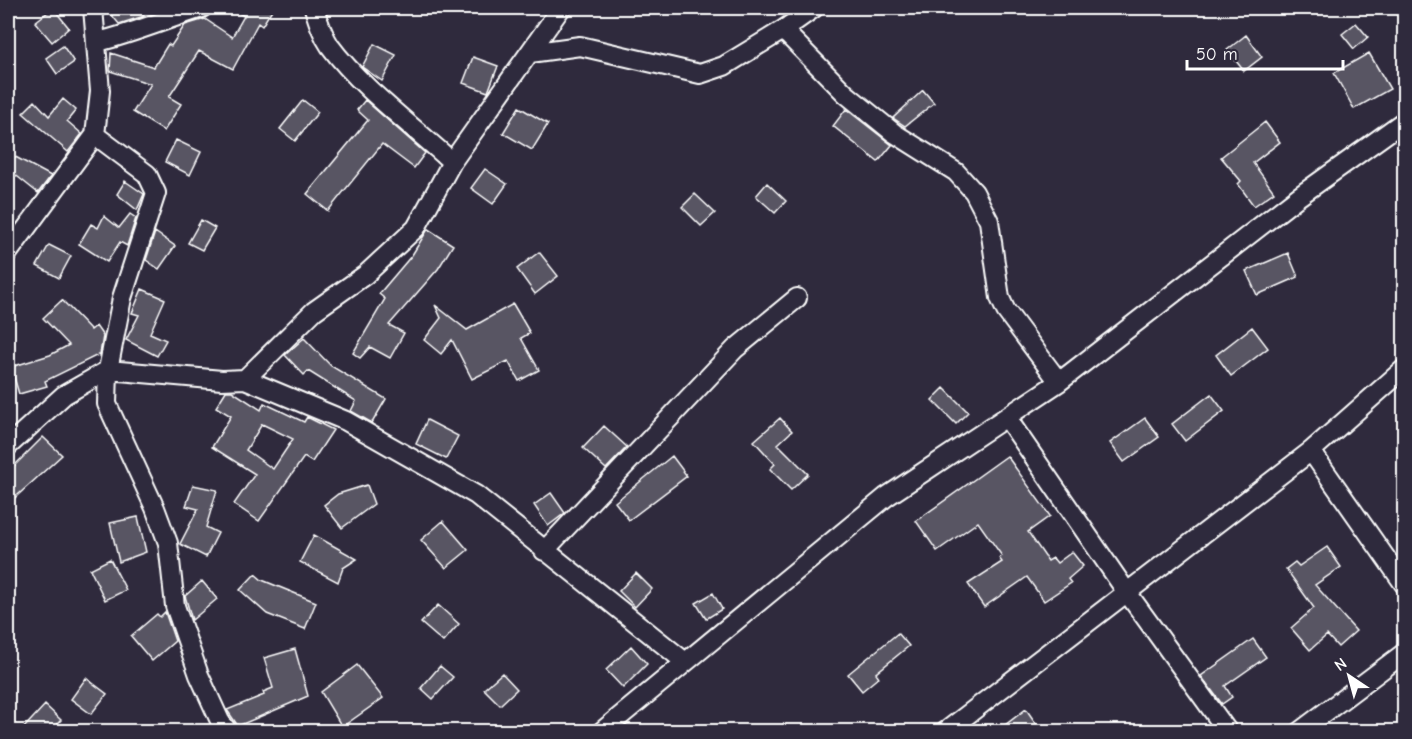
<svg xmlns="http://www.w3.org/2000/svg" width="1412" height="739" viewBox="0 0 1412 739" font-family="'Comic Neue',sans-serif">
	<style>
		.building { fill: #595564; stroke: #fff; stroke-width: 1.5; fill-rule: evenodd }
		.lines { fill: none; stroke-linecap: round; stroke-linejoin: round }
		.minor-casing { stroke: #fff; stroke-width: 22 }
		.minor { stroke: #2f2a3d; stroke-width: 18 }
	</style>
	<rect width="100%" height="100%" fill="#2f2a3d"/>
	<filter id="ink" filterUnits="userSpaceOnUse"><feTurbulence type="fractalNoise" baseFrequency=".0167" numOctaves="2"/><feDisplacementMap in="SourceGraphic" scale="12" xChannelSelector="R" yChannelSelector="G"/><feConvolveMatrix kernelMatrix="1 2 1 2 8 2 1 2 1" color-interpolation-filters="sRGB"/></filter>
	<g filter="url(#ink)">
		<!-- building -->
		<path class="building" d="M53,8L69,28L52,42L35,22Z
			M106,8H149L141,13L144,16L119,24Z
			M229,8H273L262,26L258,23L233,69L199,51L169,97L181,104L164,131L133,112L151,84L110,71L111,53L154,67L168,44L171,46L185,25L205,19L232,37L244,16Z
			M1356,23L1368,37L1354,49L1342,34Z
			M1246,35L1262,57L1244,71L1227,50Z
			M374,44L396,55L382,81L362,67Z
			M63,46L74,62L57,74L46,58Z
			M1369,53L1390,89L1354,109L1334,73Z
			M473,57L498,66L488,92L463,83Z
			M923,90L934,103L905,126L893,118Z
			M63,99L76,110L67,121L82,134L68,152L23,113L35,101L49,116Z
			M303,100L318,112L295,141L280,129Z
			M365,100L425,153L414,168L382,144L328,211L307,194L368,120L357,110Z
			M519,107L548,124L532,150L503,133Z
			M846,109L892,145L878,162L833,126Z
			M1265,122L1280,142L1253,163L1274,192L1254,206L1238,184L1241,181L1221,157Z
			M176,140L201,152L190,175L165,162Z
			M8,153L51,176L38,193L8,169Z
			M485,169L507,184L493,204L471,188Z
			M125,181L144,194L137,210L117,194Z
			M767,183L786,201L775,213L756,196Z
			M695,194L715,213L701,226L682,207Z
			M130,214L136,218L127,246L120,242L107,262L79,244L91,224L98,228L104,216L119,228Z
			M201,220L215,228L202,250L188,243Z
			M428,229L453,245L438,269L389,325L404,333L390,358L370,347L360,358L353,353L385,299L379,294L412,255Z
			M155,232L175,246L159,269L146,260Z
			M49,245L71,256L59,278L37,266Z
			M539,252L558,276L535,294L517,269Z
			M1288,253L1298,277L1257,295L1246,271Z
			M142,289L165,299L150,333L166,340L157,356L126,340L139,315L132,313Z
			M62,300L91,330L96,326L103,336L100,354L45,381L47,386L19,394L11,367L50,355L69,345L43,318Z
			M513,304L530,333L521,338L539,370L519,381L508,361L472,379L452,340L441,354L424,340L441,318L435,305L467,330Z
			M1252,327L1268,348L1231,376L1216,355Z
			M304,338L331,366L386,399L372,423L351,411L356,401L308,371L304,375L285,355Z
			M944,388L968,412L956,424L932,400Z
			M226,391H232L261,410L264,403L304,422L307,417L333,430L312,462L304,457L259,521L234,504L255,474L212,447L231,416L216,407ZM262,424L293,439L273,469L246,450Z
			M1211,394L1224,411L1185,441L1172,424Z
			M780,418L792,431L778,444L808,474L791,490L770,469L775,464L754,441Z
			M1145,418L1159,437L1124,462L1110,443Z
			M427,420L458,436L446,459L416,444Z
			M604,426L627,447L606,469L583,448Z
			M43,437L62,455L8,504V472Z
			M672,456L687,476L629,520L615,502Z
			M1007,456L1050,516L1028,532L1048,561L1053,558L1057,563L1072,552L1083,566L1068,579L1071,583L1044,601L1027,577L984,607L968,584L1002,562L999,558L1002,556L978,522L937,551L916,521Z
			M193,485L217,490L206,527L218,533L206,557L180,544L198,509L186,506Z
			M367,485L374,504L342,528L324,505L338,494Z
			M551,493L565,513L548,526L534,505Z
			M138,517L146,552L119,562L110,523Z
			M443,521L468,550L446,568L421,540Z
			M314,535L357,559L343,568L338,582L300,562Z
			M1327,547L1341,567L1315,585L1356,631L1338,647L1327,635L1310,650L1291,628L1314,608L1286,569L1295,562L1299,566Z
			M110,559L126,590L105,600L90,569Z
			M636,573L652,589L635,607L619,591Z
			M255,574L262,580L316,602L305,629L267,614L240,590Z
			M202,581L217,599L192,620L185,596Z
			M713,593L722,609L706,619L696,603Z
			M438,605L459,624L443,642L421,623Z
			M165,612L175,641L152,661L131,636L157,614L160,617Z
			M898,633L909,646L876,673L879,677L862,691L848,674Z
			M1253,639L1266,657L1225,686L1232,697L1222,704L1201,676Z
			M631,646L647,664L623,688L606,670Z
			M295,649L308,696L238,726L227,710L264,695L263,692L273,688L264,658Z
			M357,665L383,698L342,727L321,692Z
			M440,666L453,677L433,699L421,688Z
			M502,673L517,689L500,705L484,689Z
			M86,678L107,694L91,714L71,699Z
			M45,705L61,720L50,732H20Z
			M1026,709L1042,732H996Z"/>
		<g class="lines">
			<defs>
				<path id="minor" d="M93,8L100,91L95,135L147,174L156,193L122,298L108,370L107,404L155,508L168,543L175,606L199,675L220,721L228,732
					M314,8C318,21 322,34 330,46C360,87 414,127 452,162
					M783,30L814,8
					M98,42C134,33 167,19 202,8
					M530,53L580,46L700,74L724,66L783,30L846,94L894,133L956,172L974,192L989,221L1000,298L1006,311L1059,382
					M8,253L95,135
					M245,379L314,311L365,275L416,228L452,162L561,8
					M1007,418L1126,591L1228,732
					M8,446L64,395L108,370L222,380L245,379L346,421L476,495L684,661
					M1311,451L1404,584
					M544,551L735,349L797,298
					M601,732L886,497L1059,382L1298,197L1404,121
					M945,732L1311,451L1404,369
					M1299,732L1404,653"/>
			</defs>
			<!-- minor casing -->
			<use href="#minor" class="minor-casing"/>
			<!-- minor -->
			<use href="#minor" class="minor"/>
		</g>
	</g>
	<!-- margin -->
	<rect width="1412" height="739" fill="none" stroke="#2f2a3d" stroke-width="30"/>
	<rect x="15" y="15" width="1382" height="709" fill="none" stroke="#fff" stroke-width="2" filter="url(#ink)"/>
	<!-- north arrow -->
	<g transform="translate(1349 676) rotate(324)" stroke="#2f2a3d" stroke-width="4.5" paint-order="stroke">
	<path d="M0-4.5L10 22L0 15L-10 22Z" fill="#ffffff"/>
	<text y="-9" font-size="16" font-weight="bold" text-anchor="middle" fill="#ffffff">N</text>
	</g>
	<!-- scale -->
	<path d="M1187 60v9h156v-9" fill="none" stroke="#ffffff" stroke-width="3"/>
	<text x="1196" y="60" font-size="18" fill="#ffffff" stroke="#2f2a3d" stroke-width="4.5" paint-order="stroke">50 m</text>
</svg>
